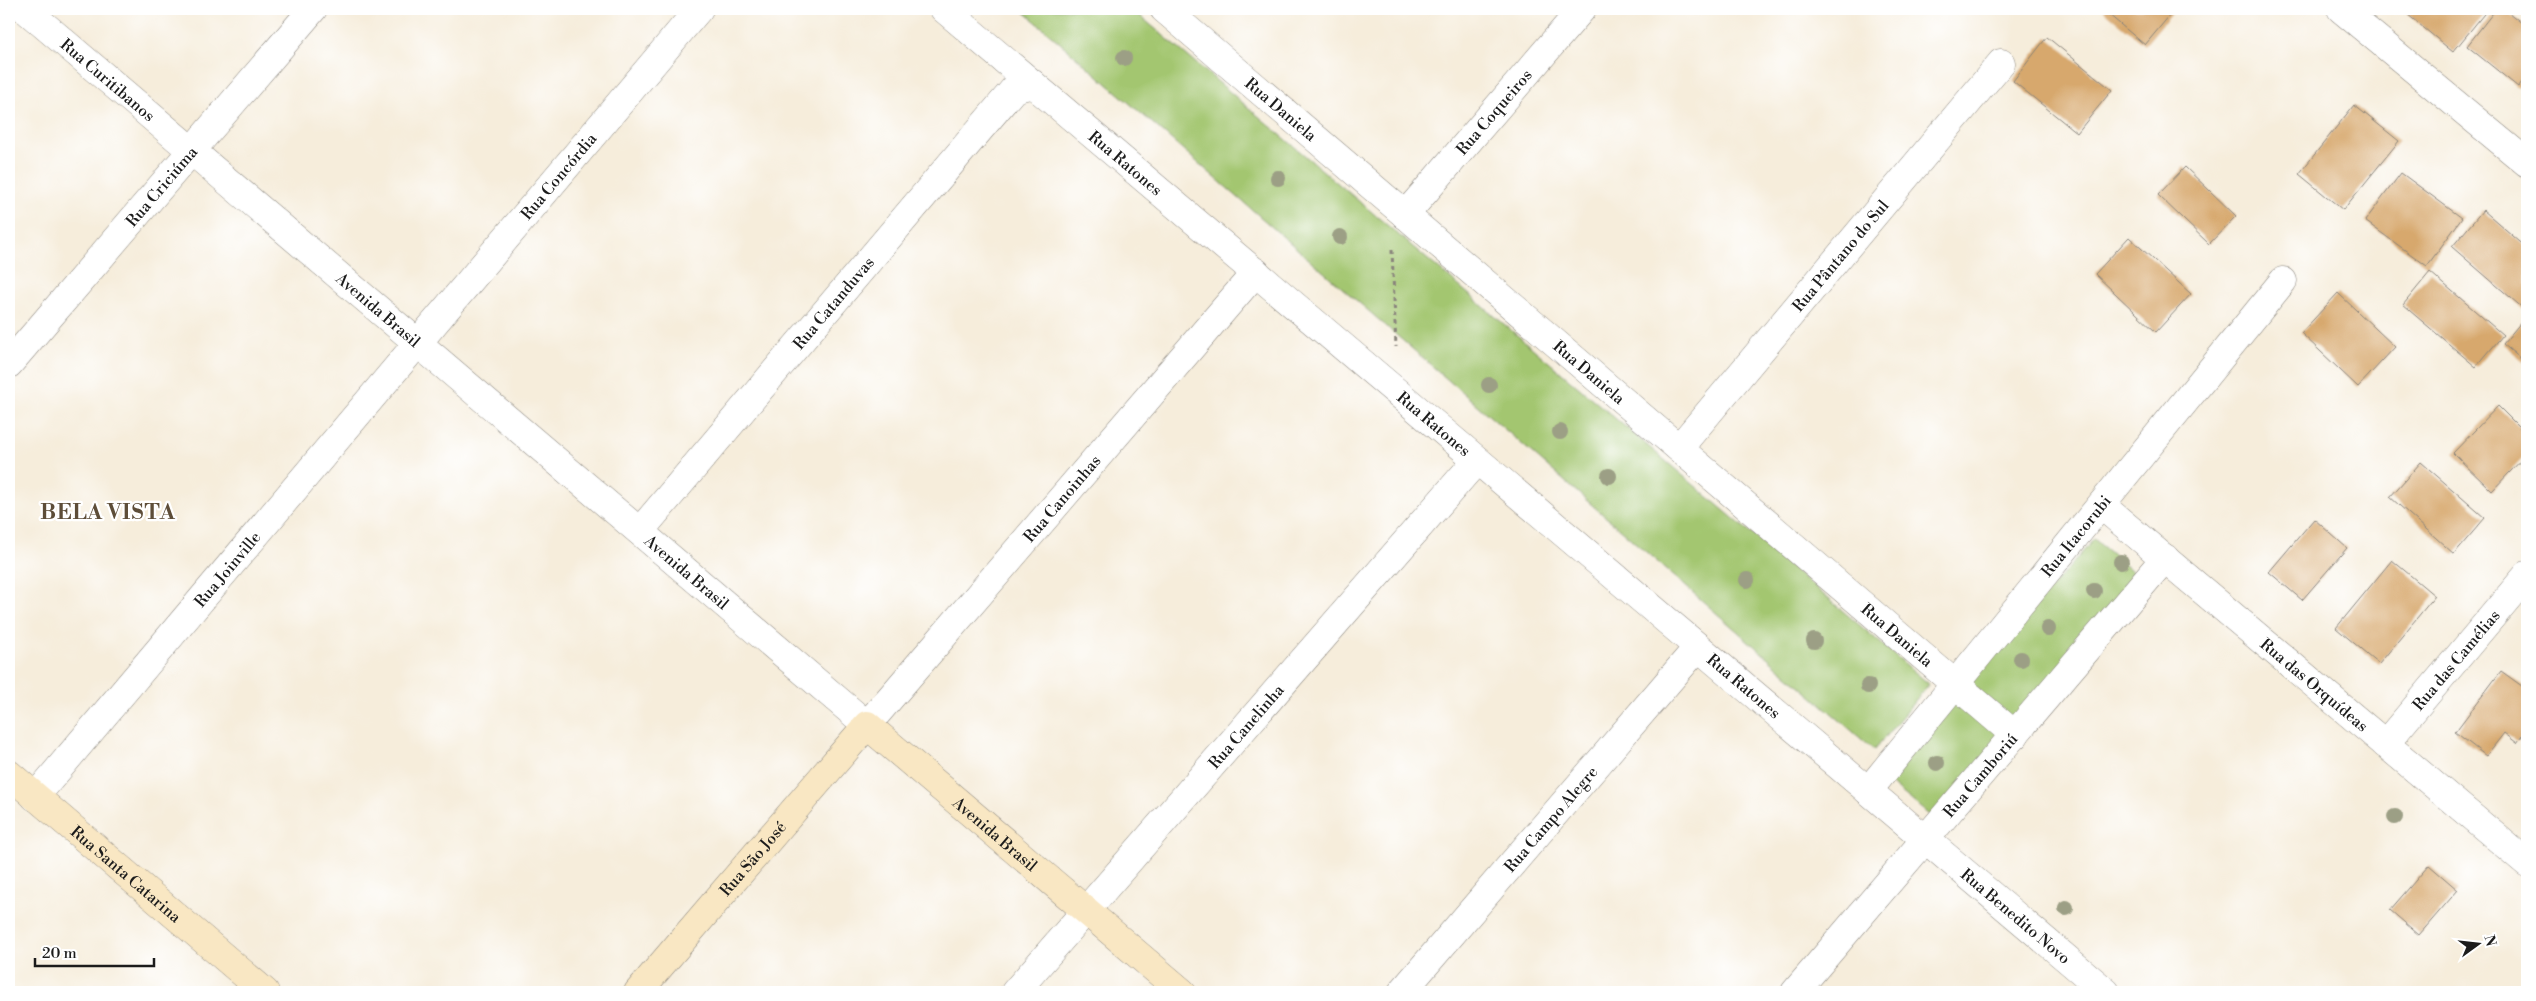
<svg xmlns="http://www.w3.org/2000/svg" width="2536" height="1001" viewBox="0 0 2536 1001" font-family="'Libre Bodoni',serif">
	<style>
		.green { fill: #a3c670; stroke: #607146 }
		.building { fill: #d7a86d }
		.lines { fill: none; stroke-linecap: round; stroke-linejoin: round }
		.minor-casing { stroke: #89847c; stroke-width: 29 }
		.tertiary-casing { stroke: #89847c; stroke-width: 29 }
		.secondary-casing { stroke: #89847c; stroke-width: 29 }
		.path { stroke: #89847c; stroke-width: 3; stroke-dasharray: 4 4; stroke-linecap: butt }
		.minor { stroke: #fff; stroke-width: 28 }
		.tertiary { stroke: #fff; stroke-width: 28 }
		.secondary { stroke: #f9e7c3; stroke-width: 28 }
		.tree { fill: #9c9f85 }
		.labels { text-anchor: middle; stroke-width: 4.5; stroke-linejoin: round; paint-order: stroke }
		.street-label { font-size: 16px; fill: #1c1c1c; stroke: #fff }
		.district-label { font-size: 21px; font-weight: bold; letter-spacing: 1px; fill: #5d4d38; stroke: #fff }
	</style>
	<rect width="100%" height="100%" fill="#fff"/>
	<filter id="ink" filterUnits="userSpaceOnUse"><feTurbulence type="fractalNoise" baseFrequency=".02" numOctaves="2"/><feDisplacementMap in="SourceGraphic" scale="10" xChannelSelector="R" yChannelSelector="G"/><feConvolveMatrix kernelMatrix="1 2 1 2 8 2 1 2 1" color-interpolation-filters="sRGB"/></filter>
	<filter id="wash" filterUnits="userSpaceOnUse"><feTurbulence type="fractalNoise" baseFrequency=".0096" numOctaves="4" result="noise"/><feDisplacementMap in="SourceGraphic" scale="20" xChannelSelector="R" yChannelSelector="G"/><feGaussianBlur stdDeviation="1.12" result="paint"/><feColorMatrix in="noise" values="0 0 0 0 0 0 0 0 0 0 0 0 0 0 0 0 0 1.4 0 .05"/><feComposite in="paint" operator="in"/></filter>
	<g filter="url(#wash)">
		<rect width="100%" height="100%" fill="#f6eddb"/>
		<!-- green -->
		<path class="green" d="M1021,9H1132L1929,684L1874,750Z
			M2094,539L2137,575L2015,721L1969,682Z
			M1957,696L2004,735L1934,819L1888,781Z"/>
		<g id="blocks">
			<!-- building -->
			<path class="building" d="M2102,9H2175L2145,45Z
				M2411,9H2488L2453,52L2407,14Z
				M2496,9H2504L2527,27V76L2518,87L2467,46Z
				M2047,37L2112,90L2077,133L2013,81Z
				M2354,105L2399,141L2343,210L2299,174Z
				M2185,167L2236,216L2209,244L2158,195Z
				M2401,173L2462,218L2427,266L2365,221Z
				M2483,210L2527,248V306L2525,310L2452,247Z
				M2129,237L2191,294L2156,332L2095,274Z
				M2430,272L2503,335L2476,367L2403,305Z
				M2338,293L2395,347L2358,387L2301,333Z
				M2527,315V364L2503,344Z
				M2498,406L2527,435V454L2492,491L2453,453Z
				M2421,462L2485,518L2454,554L2390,497Z
				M2314,519L2347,548L2302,600L2269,572Z
				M2392,560L2435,596L2379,664L2336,628Z
				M2501,671L2526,689L2527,688V729L2517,743L2504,733L2486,756L2455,732Z
				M2429,865L2458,890L2419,935L2390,910Z"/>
		</g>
	</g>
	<g filter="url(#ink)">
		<use href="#blocks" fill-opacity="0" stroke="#89847c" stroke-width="1"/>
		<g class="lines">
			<defs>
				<g id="minor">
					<path id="s1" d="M25,9L867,725L1256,272"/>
					<path id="s2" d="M944,9L2106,992"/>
					<path id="s3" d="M1164,9L2015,735"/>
					<path id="s4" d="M1405,215L1582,9"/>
					<path id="s5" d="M9,364L313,9"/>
					<path id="s6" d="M1679,448L2001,63"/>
					<path id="s7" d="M2101,505L2527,863"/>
					<path id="s8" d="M640,531L1014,89L1033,84"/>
					<path id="s9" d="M2385,744L2527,575"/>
					<path id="s10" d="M1868,791L2283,281"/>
					<path id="s11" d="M35,797L699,9"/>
					<path id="s12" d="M1015,992L1477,460"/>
					<path id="s13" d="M1402,992L1698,647"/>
					<path id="s14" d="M1795,992L2165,558"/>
				</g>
				<path id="tertiary" d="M2341,9L2527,163"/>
				<g id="secondary">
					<path id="s15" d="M9,774L265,992"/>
					<path id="s16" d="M638,992L867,725L1182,992"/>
				</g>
			</defs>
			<!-- minor casing -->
			<use href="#minor" class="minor-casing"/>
			<!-- tertiary casing -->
			<use href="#tertiary" class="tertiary-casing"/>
			<!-- secondary casing -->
			<use href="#secondary" class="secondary-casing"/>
			<!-- path -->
			<path class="path" d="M1392,250L1396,347"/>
			<!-- minor -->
			<use href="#minor" class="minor"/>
			<!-- tertiary -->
			<use href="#tertiary" class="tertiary"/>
			<!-- secondary -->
			<use href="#secondary" class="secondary"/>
		</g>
		<!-- trees -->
		<g class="tree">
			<circle cx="1124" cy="58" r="8"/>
			<circle cx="1278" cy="178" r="8"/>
			<circle cx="1340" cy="237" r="8"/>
			<circle cx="1489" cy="385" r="8"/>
			<circle cx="1560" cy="432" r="8"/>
			<circle cx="1609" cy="476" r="8"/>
			<circle cx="2121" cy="562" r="8"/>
			<circle cx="1747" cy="580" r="8"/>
			<circle cx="2094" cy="591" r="8"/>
			<circle cx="2048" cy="629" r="8"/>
			<circle cx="1814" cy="641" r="8"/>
			<circle cx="2021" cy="659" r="8"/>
			<circle cx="1868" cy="686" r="8"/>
			<circle cx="1937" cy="763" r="8"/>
			<circle cx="2395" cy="817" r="8"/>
			<circle cx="2066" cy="908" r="8"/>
		</g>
	</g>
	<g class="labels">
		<!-- street labels -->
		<g class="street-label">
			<text dy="6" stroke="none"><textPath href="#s1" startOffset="109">Rua Curitibanos</textPath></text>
			<text dy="6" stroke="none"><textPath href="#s3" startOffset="154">Rua Daniela</textPath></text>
			<text dy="6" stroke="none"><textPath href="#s4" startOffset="136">Rua Coqueiros</textPath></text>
			<text dy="6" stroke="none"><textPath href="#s2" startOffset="238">Rua Ratones</textPath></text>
			<text dy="6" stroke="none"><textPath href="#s11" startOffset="812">Rua Concórdia</textPath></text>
			<text dy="6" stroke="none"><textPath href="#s5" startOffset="234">Rua Criciúma</textPath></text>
			<text dy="6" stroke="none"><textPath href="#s6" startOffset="251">Rua Pântano do Sul</textPath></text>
			<text dy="6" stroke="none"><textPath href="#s8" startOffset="299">Rua Catanduvas</textPath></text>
			<text dy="6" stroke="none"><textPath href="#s1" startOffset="464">Avenida Brasil</textPath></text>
			<text dy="6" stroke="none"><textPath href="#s3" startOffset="559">Rua Daniela</textPath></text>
			<text dy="6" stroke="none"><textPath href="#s2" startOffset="642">Rua Ratones</textPath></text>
			<text dy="6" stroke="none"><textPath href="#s1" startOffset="1404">Rua Canoinhas</textPath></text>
			<text dy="6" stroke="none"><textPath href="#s10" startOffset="329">Rua Itacorubi</textPath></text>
			<text dy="6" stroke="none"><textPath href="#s11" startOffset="298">Rua Joinville</textPath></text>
			<text dy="6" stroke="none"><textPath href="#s1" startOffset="869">Avenida Brasil</textPath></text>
			<text dy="6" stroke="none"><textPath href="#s3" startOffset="964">Rua Daniela</textPath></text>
			<text dy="6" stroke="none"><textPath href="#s9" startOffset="110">Rua das Camélias</textPath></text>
			<text dy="6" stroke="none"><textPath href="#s7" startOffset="279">Rua das Orquídeas</textPath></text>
			<text dy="6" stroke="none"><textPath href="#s2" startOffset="1048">Rua Ratones</textPath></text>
			<text dy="6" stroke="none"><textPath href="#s12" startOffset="352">Rua Canelinha</textPath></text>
			<text dy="6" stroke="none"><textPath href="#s14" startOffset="285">Rua Camboriú</textPath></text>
			<text dy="6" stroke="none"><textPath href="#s13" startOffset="228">Rua Campo Alegre</textPath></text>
			<text dy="6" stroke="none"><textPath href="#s16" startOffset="520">Avenida Brasil</textPath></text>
			<text dy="6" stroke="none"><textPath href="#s16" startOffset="176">Rua São José</textPath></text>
			<text dy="6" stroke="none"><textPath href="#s15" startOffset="154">Rua Santa Catarina</textPath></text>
			<text dy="6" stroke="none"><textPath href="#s2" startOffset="1404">Rua Benedito Novo</textPath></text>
		</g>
		<!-- district labels -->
		<g class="district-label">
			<text x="108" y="519">BELA VISTA</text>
		</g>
	</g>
	<!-- margin -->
	<rect width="2536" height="1001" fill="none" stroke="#fff" stroke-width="30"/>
	<!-- north arrow -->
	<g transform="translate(2478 944) rotate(75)" stroke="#ffffff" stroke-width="4" paint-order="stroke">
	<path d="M0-4L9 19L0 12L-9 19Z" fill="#1c1c1c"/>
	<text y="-8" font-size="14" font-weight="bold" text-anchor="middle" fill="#1c1c1c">N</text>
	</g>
	<!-- scale -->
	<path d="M35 958v8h119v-8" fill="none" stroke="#1c1c1c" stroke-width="2.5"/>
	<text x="42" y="958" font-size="15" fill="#1c1c1c" stroke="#ffffff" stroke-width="4" paint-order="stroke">20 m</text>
</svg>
